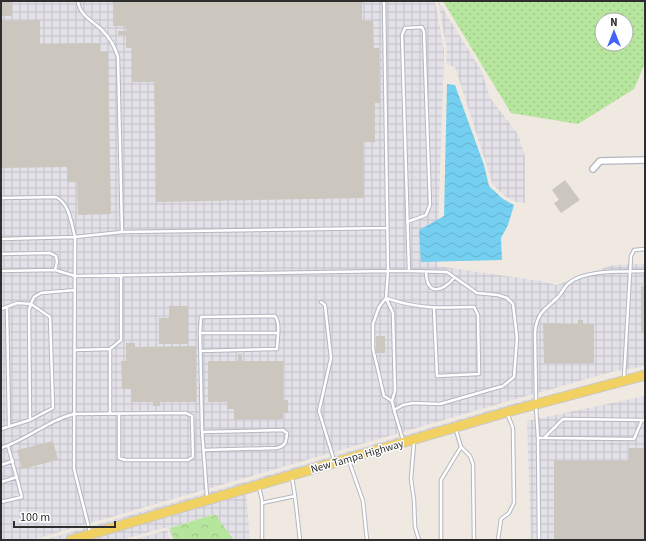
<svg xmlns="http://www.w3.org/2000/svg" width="646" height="541" viewBox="0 0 646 541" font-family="'Source Sans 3',sans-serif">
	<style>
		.industrial { fill: url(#industrial-grid) }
		.green { fill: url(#green-dots); fill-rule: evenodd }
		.forest { fill: url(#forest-crowns) }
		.water { fill: url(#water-waves) }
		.building { fill: #cbc7bf }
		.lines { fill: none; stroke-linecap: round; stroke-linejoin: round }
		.lane-casing { stroke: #b4b7c1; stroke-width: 4.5 }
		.street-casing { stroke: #b4b7c1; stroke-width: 8 }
		.primary-casing { stroke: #c9c9c9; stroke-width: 11 }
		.lane { stroke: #fff; stroke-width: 2.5 }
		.street { stroke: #fff; stroke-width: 5.5 }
		.primary { stroke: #f2d163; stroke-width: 9 }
		.labels { text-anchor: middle; stroke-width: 3; stroke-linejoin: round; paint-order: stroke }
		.street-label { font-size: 11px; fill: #2e2e2e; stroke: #fff }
	</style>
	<defs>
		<pattern id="industrial-grid" width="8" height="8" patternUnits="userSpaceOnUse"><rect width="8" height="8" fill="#e3e1e8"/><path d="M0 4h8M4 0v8" fill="none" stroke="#c3c1c7"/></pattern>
		<pattern id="green-dots" width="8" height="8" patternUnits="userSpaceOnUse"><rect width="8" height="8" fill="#b6e59e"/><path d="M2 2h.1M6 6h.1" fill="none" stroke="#9dc588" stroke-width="1.8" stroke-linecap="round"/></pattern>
		<pattern id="forest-crowns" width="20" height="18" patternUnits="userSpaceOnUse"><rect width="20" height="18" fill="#b6e59e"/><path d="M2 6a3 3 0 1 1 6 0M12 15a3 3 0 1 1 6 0" fill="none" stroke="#9dc588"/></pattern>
		<pattern id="water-waves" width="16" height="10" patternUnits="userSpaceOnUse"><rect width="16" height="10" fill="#75cff0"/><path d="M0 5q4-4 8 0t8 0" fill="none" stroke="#66b2ce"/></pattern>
	</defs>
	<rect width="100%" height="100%" fill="#efe9e1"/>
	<!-- industrial -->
	<path class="industrial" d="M1,1H435L444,51L437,266L540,281L556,285L613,265L645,264V366L611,372L495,405L32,540H1Z
		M438,1L482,72L490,98L518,134L525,157V203L516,202L505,196L493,185L455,67L446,64L447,50Z
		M645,396V540H531L527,421Z
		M536,397V400L57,540H44Z
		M246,492L250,540H234L215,514L170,528L174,540L167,527L121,540H84Z
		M167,530L170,540H133Z"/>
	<!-- green -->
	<path class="green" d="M443,1H645V63L634,89L578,124L511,113ZM602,20H626V44H602Z"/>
	<!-- forest -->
	<path class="forest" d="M215,514L234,540H174L170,528Z"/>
	<!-- water -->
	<path class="water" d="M447,84L455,85L484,165L489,186L503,199L514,205L508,225L501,238L502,260L421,262L419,230L444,216Z"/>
	<!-- building -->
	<path class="building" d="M1,1H12V16H1Z
		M113,1H362V21H373L374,48H379L380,103H375V142H363L364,198L156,202L154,82H132V48H126V35H118V31H126L125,26H113Z
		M40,20V44L100,43V52L108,51L111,214L78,215L77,182H67V167L1,168V21Z
		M565,180L580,200L561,213L554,203L559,200L552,190Z
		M641,286H645V333H641Z
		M169,306H188V344H159V318H169Z
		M578,320H583V324H594V363H544L543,323L578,324Z
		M376,336H385V353H376Z
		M126,343H135V347L196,346V402H160V406H153V402H131V389H122L121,361H126Z
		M238,354H242V361H283V400H288V413H283V419H234V409H227V402H208V361H238Z
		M53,441L58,460L22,469L17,450Z
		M629,448H645V540H554V461H629Z"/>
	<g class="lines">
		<defs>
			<path id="lane" d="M78,1C79,15 93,21 102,30C110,38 115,47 118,57L122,232L387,228
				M1,198L56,197C70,204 71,223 75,237L1,239
				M1,254L50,253L56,256L57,262L55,270
				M1,271L55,270L75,276L388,271L384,1
				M409,271H388L386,298C417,309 442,308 474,307L478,315L479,374L437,376L434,309
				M426,272C427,295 441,293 454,278
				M321,302L325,305L331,358L319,411L334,460
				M7,307L9,426
				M1,309L17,303L31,304L34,297L41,293L75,290
				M200,333L202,430L207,497
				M75,350L110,349
				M201,351L277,349C277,340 281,324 275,316L201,317L200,333H278
				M624,378L631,256L634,250L645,249
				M392,401L384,396L373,349V324L379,307L386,298L393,313L395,391L392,401L394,410
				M536,402L535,332C537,312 545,310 558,297C562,293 564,287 569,283C586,269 624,272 645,271
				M536,407L538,438H544L563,419L645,420
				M110,414V349L121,340V276
				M1,429L30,420L53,408L50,317L31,304L29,310L30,420
				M202,432L283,430L287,433C286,442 286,446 277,448L204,450
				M538,438L539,540
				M545,438L634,439L642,420
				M403,440L394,410L403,405L413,403L440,404L503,386L514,377L517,338L513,304L507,298L498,295L477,293L447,272L409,271L402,35L405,28L422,27L424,32L430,205L426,215L407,222
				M414,442L411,479L414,500L415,527L419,540
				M461,447L470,456L473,464L474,540
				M1,448C27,440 48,420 74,414L186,413L192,416L193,457L188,460H125L119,458V414
				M349,461L363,501L367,540
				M1,465L13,461
				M1,482L17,477
				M259,487L262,500V540
				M295,496L300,540
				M1,502L22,497L8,446
				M262,503L295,496L292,477
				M90,532L74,469L75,237L122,232
				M441,540V480L461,447L456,430
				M498,540L501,519L509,513L514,503L513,428L507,413"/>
			<path id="street" d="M593,169L600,161L645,160"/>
			<path id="primary" d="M71,540L507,412L645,375"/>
		</defs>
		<!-- lane casing -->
		<use href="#lane" class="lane-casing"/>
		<!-- street casing -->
		<use href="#street" class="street-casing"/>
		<!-- primary casing -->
		<use href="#primary" class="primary-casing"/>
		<!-- lane -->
		<use href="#lane" class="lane"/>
		<!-- street -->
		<use href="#street" class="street"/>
		<!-- primary -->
		<use href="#primary" class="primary"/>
	</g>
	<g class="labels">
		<!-- street labels -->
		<g class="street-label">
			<text transform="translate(357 456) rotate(-16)" y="4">New Tampa Highway</text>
		</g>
	</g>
	<!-- border -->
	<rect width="646" height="541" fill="none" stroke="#2e2e2e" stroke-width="4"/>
	<!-- north arrow -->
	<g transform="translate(614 32)"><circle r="19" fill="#ffffff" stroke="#ababab"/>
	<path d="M0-3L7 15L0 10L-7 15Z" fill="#4264fb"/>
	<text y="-6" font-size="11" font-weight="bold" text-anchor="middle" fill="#2e2e2e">N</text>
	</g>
	<!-- scale -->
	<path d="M14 521v6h101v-6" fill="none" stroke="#2e2e2e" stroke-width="2"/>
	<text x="20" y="521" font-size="12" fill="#2e2e2e" stroke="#ffffff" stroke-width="3" paint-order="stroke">100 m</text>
</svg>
